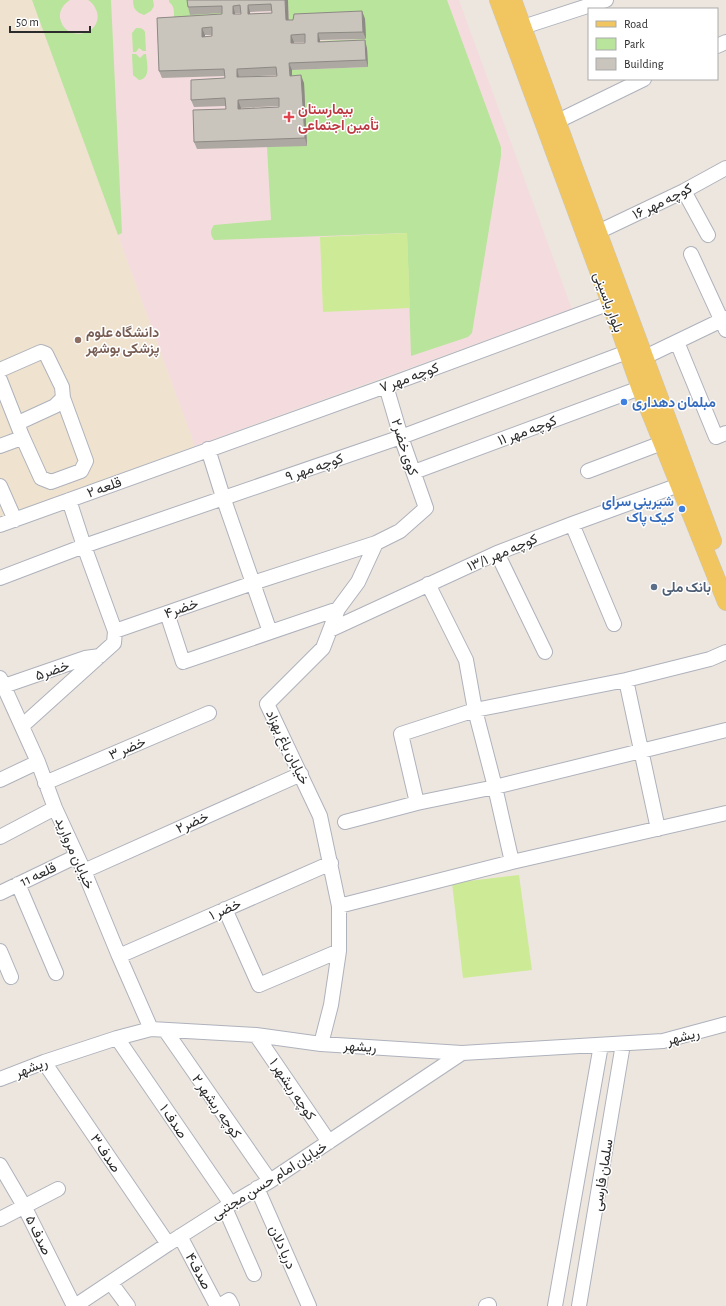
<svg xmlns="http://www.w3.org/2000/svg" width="726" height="1306" viewBox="0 0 726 1306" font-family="'Alegreya Sans',Vazirmatn,sans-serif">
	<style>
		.education { fill: #efe2ce }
		.medical { fill: #f4dcde }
		.green { fill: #b9e49b }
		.pitch { fill: #cdeb96 }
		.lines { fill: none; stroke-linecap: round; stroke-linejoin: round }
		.minor-casing { stroke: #aeb2bc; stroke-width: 16 }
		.major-casing { stroke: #c8c8c8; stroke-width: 18 }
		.minor { stroke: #fff; stroke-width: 14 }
		.major { stroke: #f1c55f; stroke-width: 17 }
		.wall { fill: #ada9a2; fill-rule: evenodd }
		.shaded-wall { fill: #8d8984 }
		.building { fill: #c9c4bc; stroke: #8d8984; fill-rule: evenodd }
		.health-dot { fill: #e0444e; stroke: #fff; stroke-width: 1.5 }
		.education-dot { fill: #8d6e63; stroke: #fff; stroke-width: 1.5 }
		.shop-dot { fill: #3f7fe0; stroke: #fff; stroke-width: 1.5 }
		.service-dot { fill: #5c6f8a; stroke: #fff; stroke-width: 1.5 }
		.labels { text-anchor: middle; stroke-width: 3; stroke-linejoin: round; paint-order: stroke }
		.health-label { font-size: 14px; font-weight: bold; fill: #be3a42; stroke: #fff; text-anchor: start }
		.street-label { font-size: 14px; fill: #2c2c2c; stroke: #fff }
		.education-label { font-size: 14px; font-weight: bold; fill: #785e54; stroke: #fff; text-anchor: start }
		.shop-label { font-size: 14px; font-weight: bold; fill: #366cbe; stroke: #fff; text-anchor: start }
		.service-label { font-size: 14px; font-weight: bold; fill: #4e5e75; stroke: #fff; text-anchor: start }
	</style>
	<rect width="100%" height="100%" fill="#ede6de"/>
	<!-- education -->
	<path class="education" d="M0,0H32L195,446L0,517Z"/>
	<!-- medical -->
	<path class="medical" d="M32,0H459L572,309L195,446Z"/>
	<!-- green -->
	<path class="green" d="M32,0H70C64,4 59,10 60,18C65,44 103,35 97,12C95,7 93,3 88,0H111L122,233L118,235Z
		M133,0H153L154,6L151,11L144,15C136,12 133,9 133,0Z
		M169,0H189L225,13V22L170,21L174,16C174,10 174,6 169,2Z
		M288,0H447L501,147V156L472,333L468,337L411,356L407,233L214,240C210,234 210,231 214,225L271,220L267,147L307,145L292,83V70L368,67L321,49L320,41L366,39L289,27Z
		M136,28C140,28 143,28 145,32L146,51H143L139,48L136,52H133L132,33Z
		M132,54H136L140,58L144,54H146C147,63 151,79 139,80L133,75Z"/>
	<!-- pitch -->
	<path class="pitch" d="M407,233L410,308L323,312L320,237Z
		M519,875L532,970L463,978L452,883Z"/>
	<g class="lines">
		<defs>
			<path id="minor" d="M523,27L606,0
				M717,46L726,42
				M558,121L644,79
				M684,191L708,235
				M598,232L684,191L726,168
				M691,254L726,330
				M677,342L716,437L726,433
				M645,357L726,318
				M0,370L41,352L46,354L62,387L63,398L55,406L18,423
				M0,380L22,436L19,439L0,446
				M22,436L41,478L51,482L81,471L86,461L63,398
				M208,449L223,497L270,632
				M588,471L662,443
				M414,472L640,388
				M0,486L15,520
				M69,500L84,546L115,631
				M572,524L614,624
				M0,525L386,386L610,303
				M497,553L545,652
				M0,578L84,546L401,437L627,352
				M428,584L466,660L475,710L495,787L512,862
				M167,613L183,662L338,609
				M330,630L497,553L572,524L679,485
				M0,678L38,762L55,808L84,871L119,956L151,1029
				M626,680L658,829
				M4,686L85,658L100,656
				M22,726L114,643L115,631L253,583L376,543
				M0,780L38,762
				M45,783L209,713
				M417,803L401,734L475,710L626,680L710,659L726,652
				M345,822L417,803L495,787L726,730
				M0,837L55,808
				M84,871L301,774
				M18,884L56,973
				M0,893L77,856
				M339,906L512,862L726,813
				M225,909L259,985L339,951
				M0,951L11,977
				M119,956L331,863
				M165,1030L270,1181
				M256,1035L329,1142
				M117,1038L231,1204
				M321,1044L331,1005L339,951V906L320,816L267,704L323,648L338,609L358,582L376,543L400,531L426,508L401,437L386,386
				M44,1062L168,1244
				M0,1079L44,1062L117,1038L151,1029L256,1035L321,1044L462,1053L663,1041L726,1024
				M0,1165L24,1206L74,1306
				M257,1188L309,1306
				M225,1208L254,1274
				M0,1219L58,1189
				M180,1236L217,1306
				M111,1283L128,1306
				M75,1306L168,1244L231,1204L270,1181L462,1053
				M219,1306L229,1300L232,1306
				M486,1306L489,1305
				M555,1306L601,1045
				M579,1306L623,1044"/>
			<path id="major" d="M498,0L610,303L640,388L726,602
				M513,0L574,167L713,541"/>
		</defs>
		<!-- minor casing -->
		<use href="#minor" class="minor-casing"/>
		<!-- major casing -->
		<use href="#major" class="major-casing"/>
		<!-- minor -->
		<use href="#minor" class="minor"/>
		<!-- major -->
		<use href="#major" class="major"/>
	</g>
	<!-- wall -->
	<path class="wall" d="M187,0H288V20H293L362,11L365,19L366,39L320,40V42L367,48L368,67L292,70V76L304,83L307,146L197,149L194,142L226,109V106L194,107L191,100L225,78V76L162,78L159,71L157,18L222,14V13L190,15L188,7ZM272,11V13L250,14V12ZM235,13H241V14H235ZM205,35H212V36L205,37ZM294,42H305V43H294ZM277,75V76L239,77ZM279,106V107L241,109V108Z"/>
	<!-- shaded-wall -->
	<path class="shaded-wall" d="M285,0H288L289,27L286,20Z
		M248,5L250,12L251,21L248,14Z
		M233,6L235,13L236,22L233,14Z
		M362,11L365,19L366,39L363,32Z
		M202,28L205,35V44L202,37Z
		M318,33L320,40L321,49L318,42Z
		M291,35L294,42V51L291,43Z
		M365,40L367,48L368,67L366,60Z
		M289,63L292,70V83L290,76Z
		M237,69L239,77L240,85L237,77Z
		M301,75L304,83L307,146L305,138Z
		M238,100L241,108V116L238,109Z"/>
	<!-- building -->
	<path class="building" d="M187,0H285L286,20H293L294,14L362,11L363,32L318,33V42L365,40L366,60L289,63L290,76L301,75L305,138L194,142L193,110L226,109L225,98L191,100V80L225,78L224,69L159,71L157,18L222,14V6L188,7ZM271,4L272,13L248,14V5ZM240,5L241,14H233V6ZM212,27V36L202,37V28ZM305,34V43H291V35ZM276,67L277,76L237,77V69ZM279,98V107L238,109V100Z"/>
	<!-- markers -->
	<path class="health-dot" d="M287 111h4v4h4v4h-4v4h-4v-4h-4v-4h4z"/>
	<circle class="education-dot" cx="78" cy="340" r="4"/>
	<g class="shop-dot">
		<circle cx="624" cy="402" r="4"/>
		<circle cx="682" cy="509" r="4"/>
	</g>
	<circle class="service-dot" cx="654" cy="587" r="4"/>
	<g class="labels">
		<!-- health labels -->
		<g class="health-label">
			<text x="298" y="114">بیمارستان<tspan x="298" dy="16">تأمین اجتماعی</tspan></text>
		</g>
		<!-- street labels -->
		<g class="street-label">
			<text transform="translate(662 201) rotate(-26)" y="5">کوچه مهر ۱۶</text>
			<text transform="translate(609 302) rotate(70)" y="5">بلوار یاسینی</text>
			<text transform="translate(409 377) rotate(-20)" y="5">کوچه مهر ۷</text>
			<text transform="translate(527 430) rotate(-20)" y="5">کوچه مهر ۱۱</text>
			<text transform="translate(405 447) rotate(72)" y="5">کوی خضر۲</text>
			<text transform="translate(314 467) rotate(-19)" y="5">کوچه مهر ۹</text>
			<text transform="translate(104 487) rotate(-20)" y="5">قلعه ۲</text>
			<text transform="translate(502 552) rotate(-23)" y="5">کوچه مهر ۱۳/۱</text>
			<text transform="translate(181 608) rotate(-19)" y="5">خضر۴</text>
			<text transform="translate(52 670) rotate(-19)" y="5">خضر۵</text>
			<text transform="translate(288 747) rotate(64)" y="5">خیابان باغ بهزاد</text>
			<text transform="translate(127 748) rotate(-23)" y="5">خضر ۳</text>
			<text transform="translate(192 822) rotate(-24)" y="5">خضر۲</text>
			<text transform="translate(75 853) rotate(66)" y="5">خیابان مروارید</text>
			<text transform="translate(38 874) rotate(-25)" y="5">قلعه 11</text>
			<text transform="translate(225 909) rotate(-24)" y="5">خضر ۱</text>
			<text transform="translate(683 1036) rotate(-14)" y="5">ریشهر</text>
			<text transform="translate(360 1046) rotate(4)" y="5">ریشهر</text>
			<text transform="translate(31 1067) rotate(-21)" y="5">ریشهر</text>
			<text transform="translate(293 1089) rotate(56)" y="5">کوچه ریشهر ۱</text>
			<text transform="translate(217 1106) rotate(55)" y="5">کوچه ریشهر ۲</text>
			<text transform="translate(174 1121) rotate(56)" y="5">صدف ۱</text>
			<text transform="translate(106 1153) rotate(56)" y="5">صدف ۳</text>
			<text transform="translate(602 1175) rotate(-81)" y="5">سلمان فارسی</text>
			<text transform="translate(269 1180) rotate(-32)" y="5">خیابان امام حسن مجتبی</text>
			<text transform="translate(39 1235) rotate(64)" y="5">صدف ۵</text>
			<text transform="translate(283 1247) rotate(66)" y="5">دریا دلان</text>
			<text transform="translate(199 1271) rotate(62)" y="5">صدف۴</text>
		</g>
		<!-- education labels -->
		<g class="education-label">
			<text x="86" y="337">دانشگاه علوم<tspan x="86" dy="16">پزشکی بوشهر</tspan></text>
		</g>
		<!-- shop labels -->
		<g class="shop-label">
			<text x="632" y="407">مبلمان دهداری</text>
			<text x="674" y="506" text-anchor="end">شیرینی سرای<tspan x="674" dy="16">کیک پاک</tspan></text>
		</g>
		<!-- service labels -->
		<g class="service-label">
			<text x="662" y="592">بانک ملی</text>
		</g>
	</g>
	<!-- legend -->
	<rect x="588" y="8" width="130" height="72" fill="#ffffff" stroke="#ababab"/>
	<rect x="596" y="21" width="20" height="6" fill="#f1c55f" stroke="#ababab"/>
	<text x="624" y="28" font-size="12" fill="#2c2c2c">Road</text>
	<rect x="596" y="38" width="20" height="12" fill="#b9e49b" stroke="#ababab"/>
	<text x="624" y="48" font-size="12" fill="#2c2c2c">Park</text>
	<rect x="596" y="58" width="20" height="12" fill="#c9c4bc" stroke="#ababab"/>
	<text x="624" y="68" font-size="12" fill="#2c2c2c">Building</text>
	<!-- scale -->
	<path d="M10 26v6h80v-6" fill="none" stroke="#2c2c2c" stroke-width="2"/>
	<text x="16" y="26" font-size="12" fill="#2c2c2c" stroke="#ffffff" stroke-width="3" paint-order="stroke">50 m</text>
</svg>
